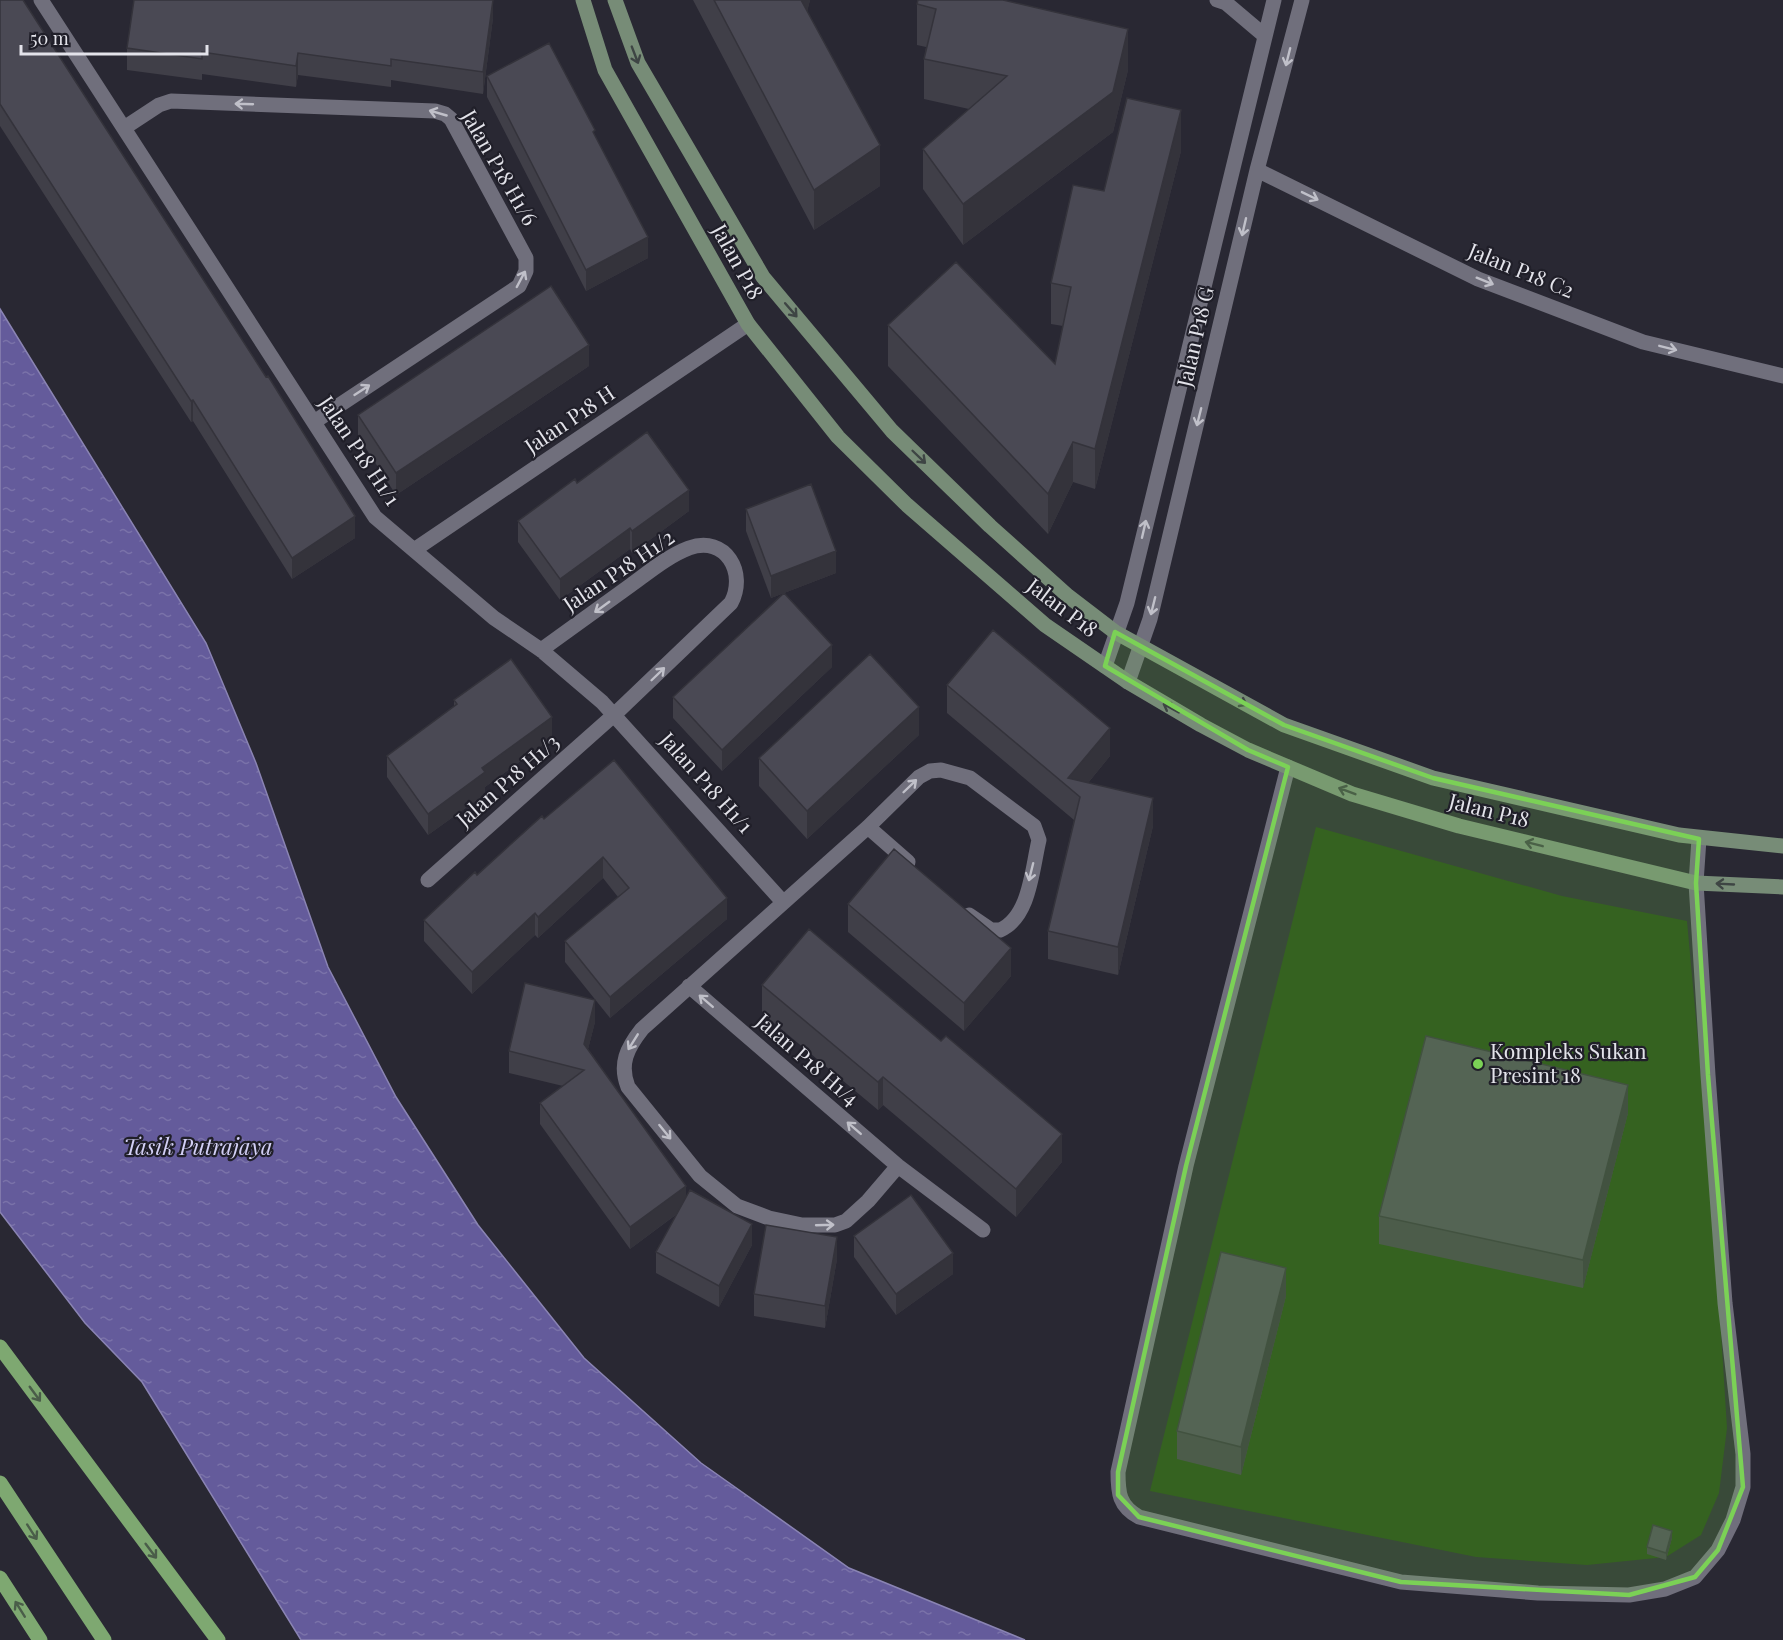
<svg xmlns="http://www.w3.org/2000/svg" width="1783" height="1640" viewBox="0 0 1783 1640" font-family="'Playfair Display',serif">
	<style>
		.grass { fill: #234713 }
		.water { fill: url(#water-ripples); stroke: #8a84b3; stroke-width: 1.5 }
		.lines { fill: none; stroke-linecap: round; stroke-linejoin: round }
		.street { stroke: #706f7c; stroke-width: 15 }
		.secondary { stroke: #778c77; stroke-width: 15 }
		.primary { stroke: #7ea871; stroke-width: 15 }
		.wall { fill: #403f48 }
		.shaded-wall { fill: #34333b }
		.building { fill: #4a4954; stroke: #34333b; stroke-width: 1.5 }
		.oneway { stroke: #3e4544 }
		.oneway2 { stroke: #c0c0c9 }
		.oneway3 { stroke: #4a5d49 }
		.marked { fill: #7bd156; fill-opacity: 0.2; stroke: #7bd156; stroke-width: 4.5; stroke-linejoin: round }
		.poi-dot { fill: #7bd156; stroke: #201f29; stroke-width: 2 }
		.labels { text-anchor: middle; stroke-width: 4.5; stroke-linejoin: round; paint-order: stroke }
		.street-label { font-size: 21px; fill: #e3e3ea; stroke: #201f29 }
		.poi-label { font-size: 21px; fill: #e3e3ea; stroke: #201f29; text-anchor: start }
		.water-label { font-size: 22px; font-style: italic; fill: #d3d0f6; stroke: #201f29 }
	</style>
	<defs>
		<pattern id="water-ripples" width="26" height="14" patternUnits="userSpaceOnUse" patternTransform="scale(1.5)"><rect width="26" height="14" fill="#645b9b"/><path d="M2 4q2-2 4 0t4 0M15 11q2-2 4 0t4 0" fill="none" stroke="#7a72a9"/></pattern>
	</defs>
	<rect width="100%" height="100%" fill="#292833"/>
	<!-- grass -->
	<path class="grass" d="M1316,827L1562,896L1687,921L1713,1206L1727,1428L1719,1493L1701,1535L1666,1557L1587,1565L1476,1557L1150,1491Z"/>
	<!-- water -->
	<path class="water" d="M0,309L206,643L256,763L328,967L396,1097L478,1225L584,1358L701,1463L849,1568L1025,1640H301L142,1382L85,1323L0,1212Z"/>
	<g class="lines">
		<!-- street -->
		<path class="street" d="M41,0L375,517L494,618L541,650L602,702L782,901
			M1217,0L1226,3L1265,36
			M124,128L159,105L171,101L435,111L445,114L451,119L526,258V271L519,286L314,422
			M1257,170L1478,279L1643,342L1783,376
			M414,550L748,324
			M1105,666L1127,603L1274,0
			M1128,682L1150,619L1257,170L1302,0
			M1288,767L1186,1166L1118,1472C1118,1493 1119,1506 1139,1517L1401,1582L1538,1593L1629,1595L1665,1589L1695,1577L1718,1550L1733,1520L1743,1487V1454L1725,1303L1708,1075L1696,883L1699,839
			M868,827L908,862
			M428,880L615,714L731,603C747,573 726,535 689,548C668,556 649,572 631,585C601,607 571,628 541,650
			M689,986L898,1166L983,1230
			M898,1166L868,1201L846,1221L835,1225H802L769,1218L737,1206L700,1176L628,1087C619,1064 627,1048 642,1029L868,827L919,777L930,771L941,770L970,778L1034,826L1039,840C1032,869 1030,917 1000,930H991L969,915"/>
		<!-- secondary -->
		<path class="secondary" d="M583,0L605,70L748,324L838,437L907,505L1045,625L1128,682L1201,725L1248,750L1352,794L1459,826L1696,883L1783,887
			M615,0L638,63L763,277L892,431L990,526L1068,596L1115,632L1284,725L1433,778L1679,835L1783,846"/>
		<!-- primary -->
		<path class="primary" d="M0,1347L218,1640
			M0,1483L104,1640
			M0,1578L40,1640"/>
	</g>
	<!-- wall -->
	<path class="wall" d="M0,0L355,538L292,579L193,421L191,422L0,126Z
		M693,0H810L807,11L880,186L814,230Z
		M918,0L1128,70L1113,132L963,245L923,189V149L969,109L924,99V59L926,47L917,45V4Z
		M493,18L483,94L391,80V87L298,75L296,87L202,74V80L127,70V48Z
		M487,76L595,137L648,258L586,291L487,97Z
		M1181,151L1095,489L1073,482L1048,534L888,366V325L1055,364L1063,326L1051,324V283L1104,191Z
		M589,366L396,495L358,436V415Z
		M577,483L689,511L632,553L630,549L560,600L518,542V521Z
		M746,509L836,573L771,598L746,531Z
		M832,667L722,771L673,718V697Z
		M947,685L1110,756L1088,783L1153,826L1118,975L1048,959V931L1074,820L947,713Z
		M454,700L552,738L485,787V794L428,835L387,777V756L454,706Z
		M919,735L807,839L759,786V758Z
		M544,819L727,919L610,1018L565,962V941L618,897L603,878L538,938L535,935L472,994L424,941V920Z
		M848,904L1011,976L964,1031L848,932Z
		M762,985L1062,1162L1016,1217L883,1105L878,1110L762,1013Z
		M595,1022L588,1049L686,1196L752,1245L719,1307L656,1273V1252L677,1214L630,1249L540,1124V1103L563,1086L509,1073V1051Z
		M1628,1113L1583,1288L1379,1244V1216Z
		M854,1236L953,1274L896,1315L854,1257Z
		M837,1259L825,1328L754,1316V1294Z
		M1286,1296L1241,1475L1177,1459V1431Z
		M1672,1538L1666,1560L1647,1554V1547Z"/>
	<!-- shaded-wall -->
	<path class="shaded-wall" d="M493,0V18L483,94V72Z
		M801,0H810L801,40Z
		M1128,29V70L1113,132L963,245V204Z
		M298,53V75L296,87V66Z
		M1181,110V151L1095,489V449Z
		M880,145V186L814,230V190Z
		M648,237V258L586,291V270Z
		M589,345V366L396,495V473Z
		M193,400V421L191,422V401Z
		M1073,442V482L1048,534V494Z
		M689,490V511L632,553V531Z
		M355,516V538L292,579V558Z
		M630,528V549L560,600V579Z
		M836,551V573L771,598V576Z
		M832,645V667L722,771V750Z
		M919,707V735L807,839V811Z
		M552,717V738L485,787V794L428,835V814L482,768Z
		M1110,728V756L1078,795L1068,778Z
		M1153,798V826L1118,975V947Z
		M603,857V878L538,938V917Z
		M727,898V919L610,1018V997Z
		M535,913V935L472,994V972Z
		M1011,948V976L964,1031V1003Z
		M595,1000V1022L584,1065V1044Z
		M883,1077V1105L878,1110V1082Z
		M1628,1085V1113L1583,1288V1260Z
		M1062,1134V1162L1016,1217V1189Z
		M686,1186V1207L630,1249V1227Z
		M752,1224V1245L719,1307V1286Z
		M837,1237V1259L825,1328V1306Z
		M953,1253V1274L896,1315V1294Z
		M1286,1268V1296L1241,1475V1447Z
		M1672,1531V1538L1666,1560V1553Z"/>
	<!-- building -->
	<path class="building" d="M0,0H23L266,377L268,376L355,516L292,558L193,400L191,401L0,104Z
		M134,0H493L483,72L391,59V66L298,53L296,66L202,52V59L127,48Z
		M714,0H801L880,145L814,190Z
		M918,0H1003L1128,29L1113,92L963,204L923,149L1007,76L924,59L936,9L917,4Z
		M549,43L595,130L593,132L648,237L586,270L487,76Z
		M1127,98L1181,110L1095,449L1073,442L1048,494L888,325L956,262L1055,364L1071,287L1051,283L1073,185L1104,191Z
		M551,286L589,345L396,473L358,415Z
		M647,432L689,490L632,531L630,528L560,579L518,521L575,479L577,483Z
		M811,484L836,551L771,576L746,509Z
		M784,593L832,645L722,750L673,697Z
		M993,630L1110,728L1068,778L1153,798L1118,947L1048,931L1080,797L947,685Z
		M870,654L919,707L807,811L759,758Z
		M511,659L552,717L482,768L485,772L428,814L387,756L457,704L454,700Z
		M614,760L727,898L610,997L565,941L629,888L603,857L538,917L535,913L472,972L424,920L475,872L477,875L542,816L544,819Z
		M894,849L1011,948L964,1003L848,904Z
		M809,929L941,1041L946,1036L1062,1134L1016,1189L883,1077L878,1082L762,985Z
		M525,983L595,1000L584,1044L686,1186L630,1227L540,1103L584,1070L509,1051Z
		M1426,1036L1628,1085L1583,1260L1379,1216Z
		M690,1190L752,1224L719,1286L656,1252Z
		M911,1195L953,1253L896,1294L854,1236Z
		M766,1225L837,1237L825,1306L754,1294Z
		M1221,1252L1286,1268L1241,1447L1177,1431Z
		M1653,1525L1672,1531L1666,1553L1647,1547Z"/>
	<!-- one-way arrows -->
	<defs><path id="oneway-shaft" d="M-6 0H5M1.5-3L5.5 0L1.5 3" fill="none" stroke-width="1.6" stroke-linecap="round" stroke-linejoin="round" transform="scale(1.5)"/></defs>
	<g class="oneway">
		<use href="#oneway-shaft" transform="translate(635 55) rotate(69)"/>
		<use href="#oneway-shaft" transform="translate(791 310) rotate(49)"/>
		<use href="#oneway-shaft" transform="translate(919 457) rotate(44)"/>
		<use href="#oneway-shaft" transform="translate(1239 701) rotate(28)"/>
		<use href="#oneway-shaft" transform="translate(1171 708) rotate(-151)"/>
		<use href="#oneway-shaft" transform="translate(1347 791) rotate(-159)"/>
		<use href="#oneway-shaft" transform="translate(1534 844) rotate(-166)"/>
		<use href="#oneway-shaft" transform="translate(1725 884) rotate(-177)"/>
	</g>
	<g class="oneway2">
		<use href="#oneway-shaft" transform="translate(1288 57) rotate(104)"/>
		<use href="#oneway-shaft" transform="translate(244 104) rotate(-178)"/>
		<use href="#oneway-shaft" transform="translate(438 113) rotate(-164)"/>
		<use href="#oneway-shaft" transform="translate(1310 196) rotate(26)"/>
		<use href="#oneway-shaft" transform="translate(1244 227) rotate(103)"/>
		<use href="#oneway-shaft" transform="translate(521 279) rotate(-62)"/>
		<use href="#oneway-shaft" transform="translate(1485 281) rotate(22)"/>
		<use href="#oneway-shaft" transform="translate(1668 348) rotate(14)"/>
		<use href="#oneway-shaft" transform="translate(362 390) rotate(-33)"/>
		<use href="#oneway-shaft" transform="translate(1199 417) rotate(104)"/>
		<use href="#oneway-shaft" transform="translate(1144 529) rotate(-77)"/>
		<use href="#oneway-shaft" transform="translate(1153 606) rotate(104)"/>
		<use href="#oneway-shaft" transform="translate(602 607) rotate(144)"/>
		<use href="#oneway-shaft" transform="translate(658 674) rotate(-44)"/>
		<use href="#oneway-shaft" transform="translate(910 786) rotate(-44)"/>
		<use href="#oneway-shaft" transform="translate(1031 872) rotate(104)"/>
		<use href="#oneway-shaft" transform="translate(706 1001) rotate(-139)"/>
		<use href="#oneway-shaft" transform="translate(633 1042) rotate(122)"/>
		<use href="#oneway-shaft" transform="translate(854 1128) rotate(-139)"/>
		<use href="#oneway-shaft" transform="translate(665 1132) rotate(51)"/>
		<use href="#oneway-shaft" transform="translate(825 1225) rotate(-2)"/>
	</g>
	<g class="oneway3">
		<use href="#oneway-shaft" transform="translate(35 1394) rotate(54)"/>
		<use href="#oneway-shaft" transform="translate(32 1532) rotate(57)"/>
		<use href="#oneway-shaft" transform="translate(151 1551) rotate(53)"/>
		<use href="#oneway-shaft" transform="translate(20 1609) rotate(-122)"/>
	</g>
	<!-- marked area -->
	<path class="marked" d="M1115,632L1284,725L1433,778L1699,839L1696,883L1708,1075L1743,1487L1718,1550L1695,1577L1629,1595L1401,1582L1139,1517L1118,1495V1472L1186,1166L1288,767L1248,750L1105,666Z"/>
	<!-- markers -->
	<circle class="poi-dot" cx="1478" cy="1064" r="6"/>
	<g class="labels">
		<!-- street labels -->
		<g class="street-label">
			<text transform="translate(499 168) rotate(60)" y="7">Jalan P18 H1/6</text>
			<text transform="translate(737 262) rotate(61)" y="7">Jalan P18</text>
			<text transform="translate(1521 271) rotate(22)" y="7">Jalan P18 C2</text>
			<text transform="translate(1196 337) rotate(-77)" y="7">Jalan P18 G</text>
			<text transform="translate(570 420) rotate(-34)" y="7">Jalan P18 H</text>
			<text transform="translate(359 451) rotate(56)" y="7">Jalan P18 H1/1</text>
			<text transform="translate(619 571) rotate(-34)" y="7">Jalan P18 H1/2</text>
			<text transform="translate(1062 608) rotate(37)" y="7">Jalan P18</text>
			<text transform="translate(508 781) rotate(-41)" y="7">Jalan P18 H1/3</text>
			<text transform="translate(706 783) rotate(48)" y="7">Jalan P18 H1/1</text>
			<text transform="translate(1489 811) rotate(14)" y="7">Jalan P18</text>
			<text transform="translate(807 1060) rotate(41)" y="7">Jalan P18 H1/4</text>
		</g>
		<!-- poi labels -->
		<g class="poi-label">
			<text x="1490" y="1059">Kompleks Sukan<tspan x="1490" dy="24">Presint 18</tspan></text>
		</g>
		<!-- water labels -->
		<g class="water-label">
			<text x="198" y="1155">Tasik Putrajaya</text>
		</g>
	</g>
	<!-- scale -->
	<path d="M21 45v9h186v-9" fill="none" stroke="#e3e3ea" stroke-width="3"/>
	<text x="30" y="45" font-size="18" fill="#e3e3ea" stroke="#201f29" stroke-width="4.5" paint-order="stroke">50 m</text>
</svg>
